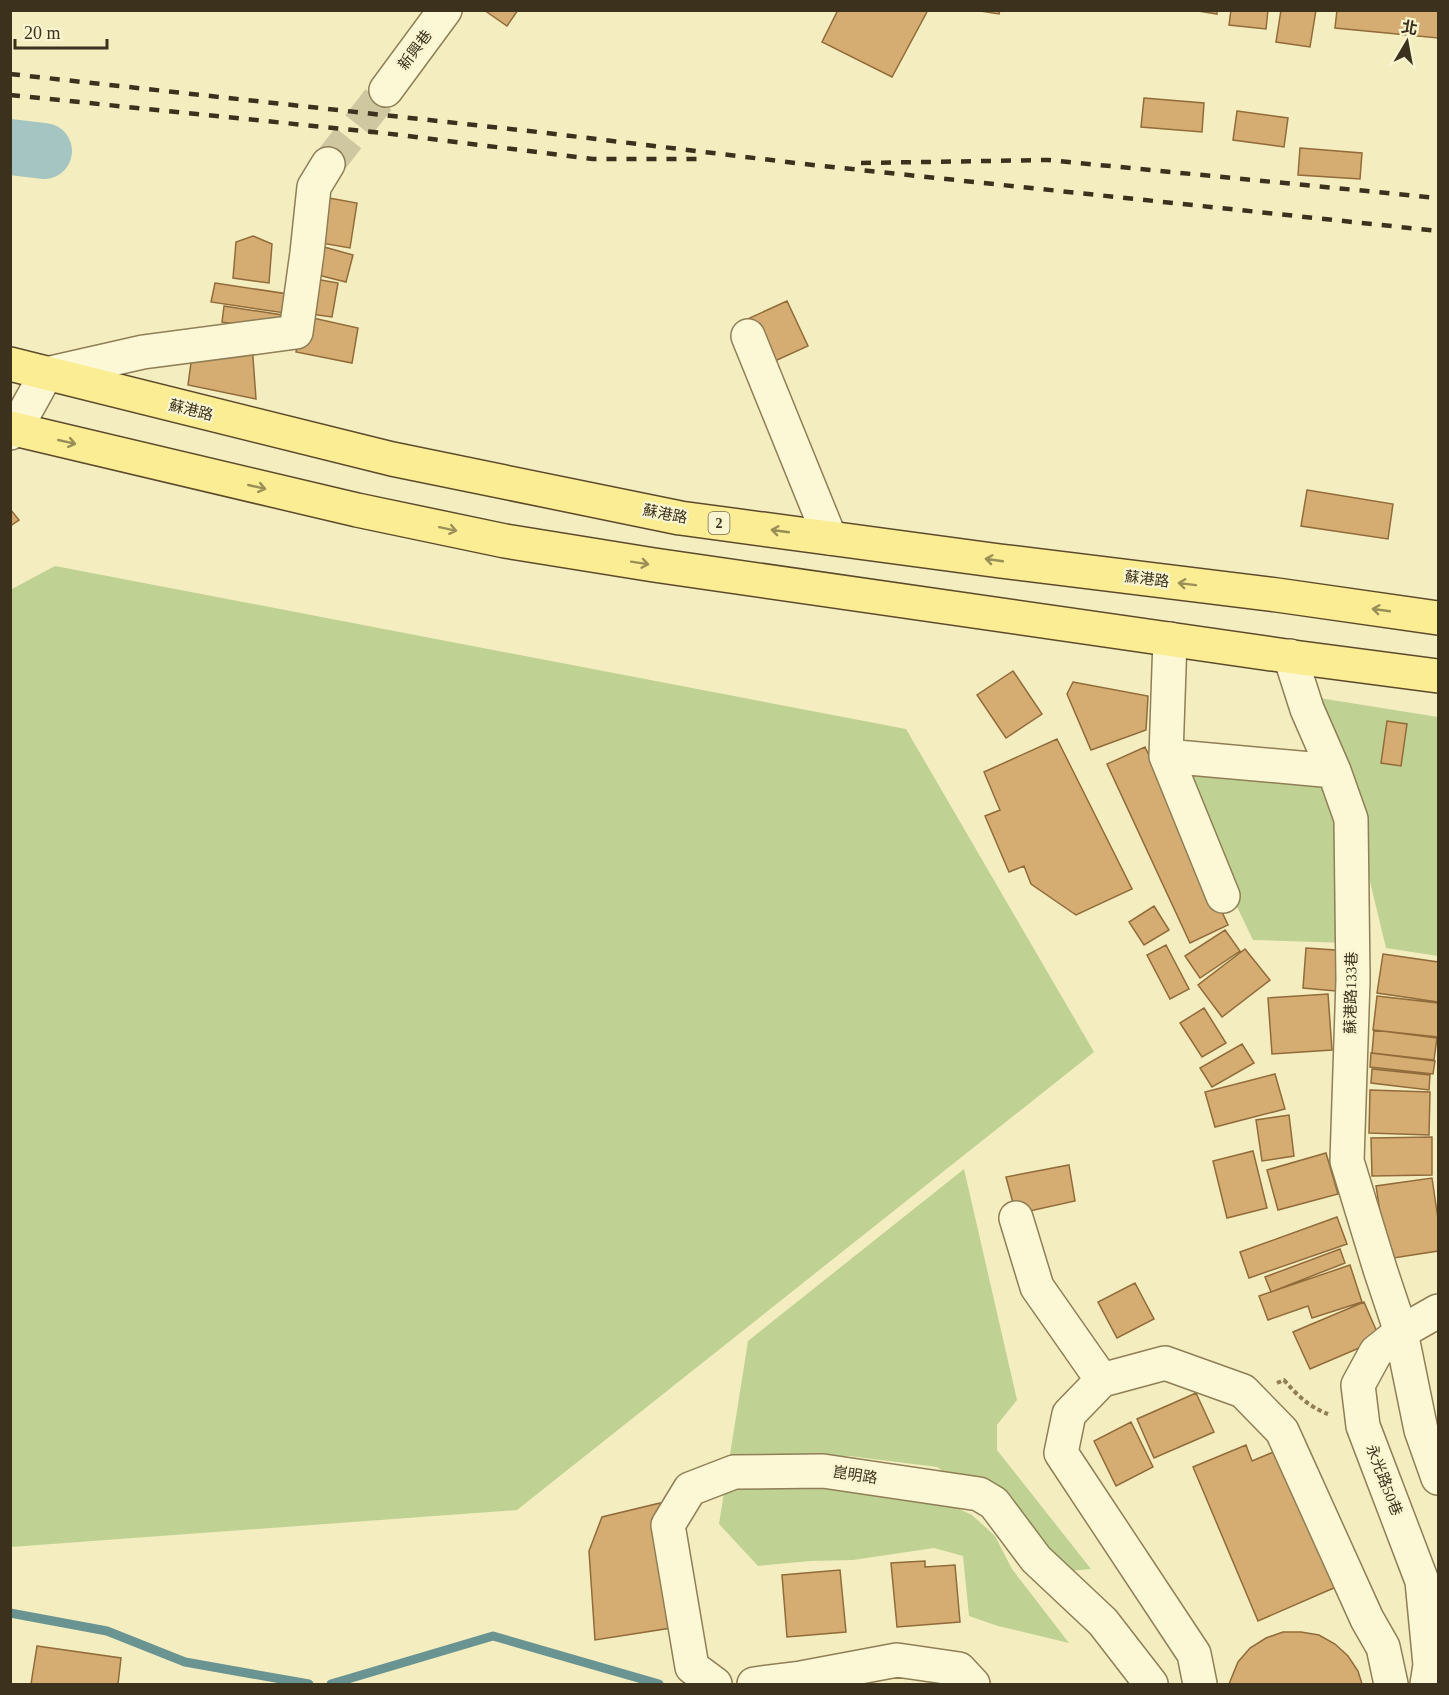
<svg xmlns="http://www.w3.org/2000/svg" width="1449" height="1695" viewBox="0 0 1449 1695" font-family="'Times New Roman','Noto Sans TC',serif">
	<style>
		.green { fill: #c0d293 }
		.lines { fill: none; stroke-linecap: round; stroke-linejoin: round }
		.stream { stroke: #699491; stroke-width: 9 }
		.river { stroke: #a4c5c1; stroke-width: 56 }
		.building { fill: #d5ad72; stroke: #916b39; stroke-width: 1.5 }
		.minor-tunnel { stroke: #cec79f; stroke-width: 33; stroke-dasharray: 33 16; stroke-linecap: butt }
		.minor-casing { stroke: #8f7e56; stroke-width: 36 }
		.major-casing { stroke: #5c4a2b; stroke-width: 36 }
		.path { stroke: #8f7e56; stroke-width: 4; stroke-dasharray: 4.5 3; stroke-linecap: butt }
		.minor { stroke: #fcf8d5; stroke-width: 33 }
		.major { stroke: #faed94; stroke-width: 33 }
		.rail { stroke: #3c311c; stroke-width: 4.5; stroke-dasharray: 10 10; stroke-linecap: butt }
		.oneway { stroke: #9b8f58 }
		.labels { text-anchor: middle; stroke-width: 4.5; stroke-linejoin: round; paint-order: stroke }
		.shield { fill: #f9f5d1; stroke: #756c52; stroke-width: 1.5 }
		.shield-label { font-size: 14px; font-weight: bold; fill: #3c311c }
		.street-label { font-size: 15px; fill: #3c311c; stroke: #f9f5d1 }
	</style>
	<rect width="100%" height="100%" fill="#f3edc0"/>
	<!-- green -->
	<path class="green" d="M55,566L906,729L1094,1052L517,1510L11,1547L10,590Z
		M1307,696L1438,717V956L1386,948L1366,865Z
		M1178,775L1328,782L1345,861L1348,943L1253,940L1212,855Z
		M964,1169L1017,1400L997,1425V1450L1091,1569L1069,1571L1030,1533L937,1467L849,1456L771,1465L812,1489L872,1486L944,1502L972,1515L995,1536L1012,1569L1069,1643L998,1626L969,1616L963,1556L934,1548L853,1560L810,1561L758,1566L719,1524L748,1341Z"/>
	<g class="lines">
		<!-- stream -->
		<path class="stream" d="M10,1613L107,1631L185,1662L309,1684
			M331,1684L493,1636L659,1684"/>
		<!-- river -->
		<path class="river" d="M10,147L44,151"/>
	</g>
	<!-- building -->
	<path class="building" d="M484,10H518L507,26Z
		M838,10H928L892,77L822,42Z
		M974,10H1000L999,14Z
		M1192,10H1217V14Z
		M1231,10H1268L1266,29L1229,25Z
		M1281,10H1316L1310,47L1276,42Z
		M1337,10H1438V38L1335,28Z
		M1144,98L1204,103L1202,132L1141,127Z
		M1237,111L1288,118L1284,147L1233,140Z
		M1300,148L1362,153L1360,179L1298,175Z
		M329,198L357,203L350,248L321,243Z
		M253,236L272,244L269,283L233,278L236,242Z
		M317,245L353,255L346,282L310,273Z
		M310,278L338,283L332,317L304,313Z
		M215,283L288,294L285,313L211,302Z
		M787,301L808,346L764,366L743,321Z
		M224,306L289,316L287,332L222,322Z
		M304,316L358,328L352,363L296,352Z
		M252,344L256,399L188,385L193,348Z
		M1307,490L1393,504L1388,539L1301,526Z
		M10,509L19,520L10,526Z
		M1013,671L1042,714L1006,738L977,695Z
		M1073,682L1148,696L1146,730L1091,750L1067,694Z
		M1387,721L1407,724L1401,766L1381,763Z
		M1057,739L1132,889L1076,915L1031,884L1024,866L1009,872L985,816L1000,810L984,772Z
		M1145,747L1228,925L1190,943L1107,764Z
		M1154,906L1169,930L1144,945L1129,922Z
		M1225,930L1240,951L1200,978L1185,956Z
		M1166,945L1189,989L1170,999L1147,955Z
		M1306,948L1350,951L1347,992L1303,988Z
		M1245,949L1270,980L1222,1017L1198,985Z
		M1383,954L1438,962V1002L1377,993Z
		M1328,994L1332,1050L1272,1054L1268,998Z
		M1377,996L1438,1003V1037L1373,1030Z
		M1204,1008L1226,1043L1202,1057L1180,1023Z
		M1374,1030L1437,1038L1434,1060L1372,1053Z
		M1242,1044L1254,1063L1212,1087L1200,1068Z
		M1371,1053L1435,1061L1433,1074L1370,1067Z
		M1372,1069L1430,1075L1429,1090L1371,1083Z
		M1275,1074L1285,1109L1215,1127L1205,1092Z
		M1370,1090L1430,1092L1429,1135L1369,1133Z
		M1289,1115L1294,1156L1262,1161L1256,1120Z
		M1432,1137V1175L1372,1176L1371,1138Z
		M1253,1151L1267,1208L1227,1218L1213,1161Z
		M1326,1153L1338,1194L1278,1210L1267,1170Z
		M1069,1165L1075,1201L1016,1214L1006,1177Z
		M1432,1178L1438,1219V1251L1387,1259L1376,1186Z
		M1337,1217L1347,1244L1249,1278L1240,1252Z
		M1340,1249L1345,1263L1271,1292L1265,1277Z
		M1350,1265L1362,1302L1312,1318L1308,1306L1268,1320L1259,1296Z
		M1135,1283L1154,1319L1117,1338L1098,1302Z
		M1364,1302L1380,1339L1310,1369L1293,1332Z
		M1196,1393L1214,1432L1154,1458L1137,1419Z
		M1131,1422L1153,1467L1116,1486L1094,1441Z
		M1246,1445L1252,1461L1276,1451L1336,1587L1258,1621L1193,1467Z
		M660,1503L671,1628L595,1640L589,1551L602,1517Z
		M925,1561V1567L955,1565L960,1622L897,1627L891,1563Z
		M840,1570L846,1632L787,1637L782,1575Z
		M1283,1632H1301L1319,1635L1335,1644L1348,1656L1358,1671L1362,1684H1229L1238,1662L1250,1648L1266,1638Z
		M37,1646L121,1658L118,1684H31Z"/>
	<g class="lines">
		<!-- minor-tunnel -->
		<path class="minor-tunnel" d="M328,164L386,90"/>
		<defs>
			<path id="minor" d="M386,90L445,10
				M748,336L830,538
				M10,433L15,430L46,374L143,352L296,332L307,253L314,187L328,164
				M1170,639L1166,756L1223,896
				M1290,656L1307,709L1334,771L1351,819L1353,980L1347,1161L1380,1269L1401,1332L1421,1430L1438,1478
				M1166,756L1334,771
				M1016,1218L1037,1287L1102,1380
				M715,1684L692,1667L668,1525L690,1489L734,1472L823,1471L979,1494L994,1503L1036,1559L1103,1622L1151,1684
				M754,1684L801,1678L897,1660L959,1669L973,1684
				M1200,1684L1194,1654L1061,1453L1069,1414L1102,1380L1165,1363L1243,1391L1282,1431L1367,1619L1383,1647L1391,1684
				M1427,1684L1430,1665L1422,1581L1363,1426L1358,1385L1376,1352L1401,1332L1438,1311"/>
			<path id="major" d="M10,364L392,459L680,518L1000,561L1277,595L1438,618
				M10,428L357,510L505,541L654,565L1293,657L1438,676"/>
		</defs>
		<!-- minor casing -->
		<use href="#minor" class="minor-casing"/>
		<!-- major casing -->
		<use href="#major" class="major-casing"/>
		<!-- path -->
		<path class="path" d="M1277,1383L1284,1380C1297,1395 1309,1407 1328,1414"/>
		<!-- minor -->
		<use href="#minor" class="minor"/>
		<!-- major -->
		<use href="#major" class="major"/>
		<!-- rail -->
		<path class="rail" d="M10,74L538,132L804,164L1438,231
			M10,95L383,133L593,159H705
			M861,163L1048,160L1438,198"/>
	</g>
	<!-- one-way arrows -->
	<defs><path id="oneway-shaft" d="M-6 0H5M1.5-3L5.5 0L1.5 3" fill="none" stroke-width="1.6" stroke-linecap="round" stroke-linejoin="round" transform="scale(1.5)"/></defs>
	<g class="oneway">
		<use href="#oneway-shaft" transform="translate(67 442) rotate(13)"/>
		<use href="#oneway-shaft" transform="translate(257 487) rotate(13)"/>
		<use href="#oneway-shaft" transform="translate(448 529) rotate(12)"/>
		<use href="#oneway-shaft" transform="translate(780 531) rotate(-172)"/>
		<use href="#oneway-shaft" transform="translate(994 560) rotate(-172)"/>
		<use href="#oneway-shaft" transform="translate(640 563) rotate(9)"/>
		<use href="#oneway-shaft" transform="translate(1187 584) rotate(-173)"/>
		<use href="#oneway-shaft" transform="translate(1381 610) rotate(-172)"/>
	</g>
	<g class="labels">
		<!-- shield labels -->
		<rect class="shield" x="708.5" y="512" width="21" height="22" rx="4.5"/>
		<g class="shield-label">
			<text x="719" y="528">2</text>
		</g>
		<!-- street labels -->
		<g class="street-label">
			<text transform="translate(415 50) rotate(-53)" y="5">新興巷</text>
			<text transform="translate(191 410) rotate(14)" y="5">蘇港路</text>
			<text transform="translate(665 514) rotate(11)" y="5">蘇港路</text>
			<text transform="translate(1147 579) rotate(7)" y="5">蘇港路</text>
			<text transform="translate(1351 993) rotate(-89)" y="5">蘇港路133巷</text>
			<text transform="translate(855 1475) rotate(9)" y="5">崑明路</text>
			<text transform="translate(1384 1480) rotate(69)" y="5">永光路50巷</text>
		</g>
	</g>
	<!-- border -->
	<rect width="1449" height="1695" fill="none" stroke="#3c311c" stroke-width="24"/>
	<!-- north arrow -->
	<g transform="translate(1407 42) rotate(10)" stroke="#f9f5d1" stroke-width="4.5" paint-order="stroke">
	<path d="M0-4.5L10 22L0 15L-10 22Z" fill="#3c311c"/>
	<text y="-9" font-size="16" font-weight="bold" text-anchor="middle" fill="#3c311c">北</text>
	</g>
	<!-- scale -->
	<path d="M15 39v9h92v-9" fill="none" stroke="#3c311c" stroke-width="3"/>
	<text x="24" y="39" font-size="18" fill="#3c311c" stroke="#f9f5d1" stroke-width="4.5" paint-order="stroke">20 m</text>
</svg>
